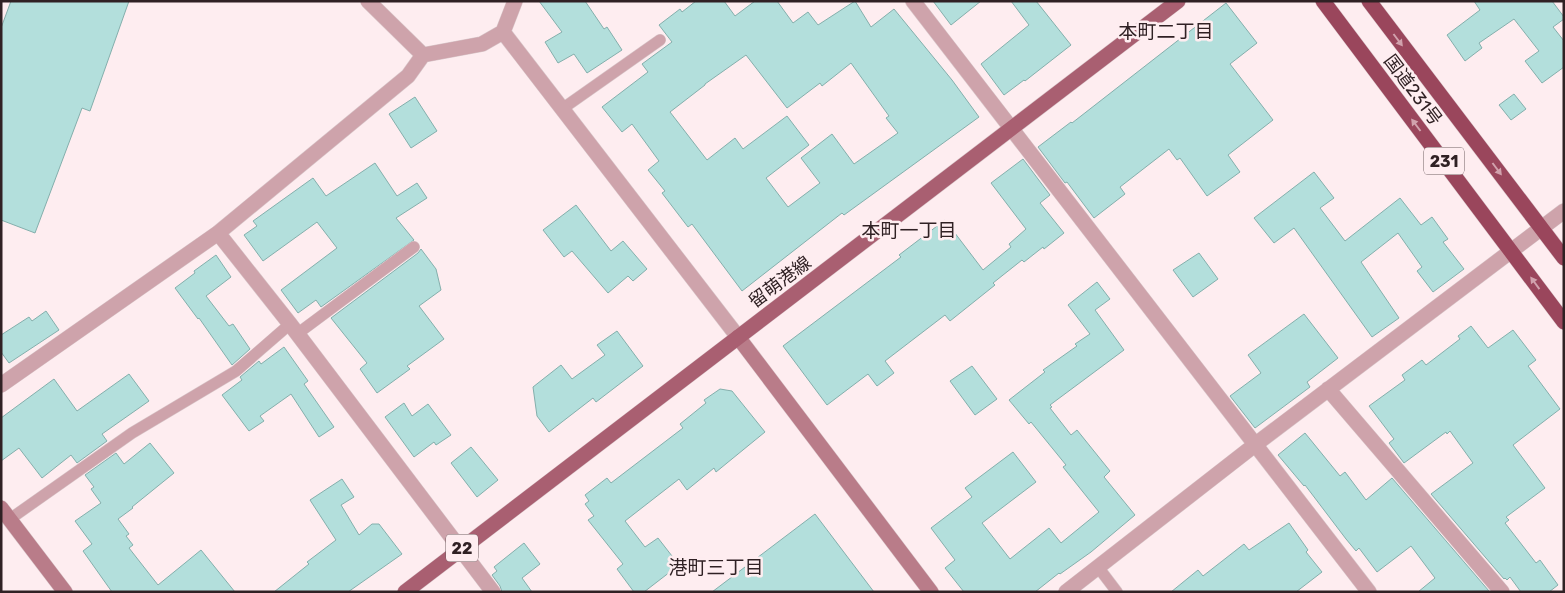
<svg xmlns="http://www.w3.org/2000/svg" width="1565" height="593" viewBox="0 0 1565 593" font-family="Rubik,'Noto Sans JP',sans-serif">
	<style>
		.building { fill: #b3dfdc; stroke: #84afac; fill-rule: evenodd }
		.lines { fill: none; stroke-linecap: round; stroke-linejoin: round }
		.lane-casing { stroke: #d9c8cb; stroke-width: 12 }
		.street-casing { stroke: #d9c8cb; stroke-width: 16 }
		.secondary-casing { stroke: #d9c8cb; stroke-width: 16 }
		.primary-casing { stroke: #d9c8cb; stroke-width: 16 }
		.highway-casing { stroke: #d9c8cb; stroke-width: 16 }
		.lane { stroke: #cea3ab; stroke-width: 11 }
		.street { stroke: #cea3ab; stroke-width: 15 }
		.secondary { stroke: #b97c89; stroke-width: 15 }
		.primary { stroke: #a95f71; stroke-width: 15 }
		.highway { stroke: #9a465c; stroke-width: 15 }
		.oneway { fill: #d1a2ad }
		.labels { text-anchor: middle; stroke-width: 5; stroke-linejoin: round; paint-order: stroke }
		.shield { fill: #feedf0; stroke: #6e5e61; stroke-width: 1 }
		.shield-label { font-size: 16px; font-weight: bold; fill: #302124 }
		.street-label { font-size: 18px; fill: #302124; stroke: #feedf0 }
		.neighbourhood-label { font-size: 19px; fill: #302124; stroke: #feedf0 }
	</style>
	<rect width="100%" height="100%" fill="#feedf0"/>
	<!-- building -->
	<path class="building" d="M11,1H129L90,111L82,108L35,233L1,220V28Z
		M539,1H585L604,29L607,27L622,50L587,73L574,54L558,63L545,42L562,32Z
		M696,1H724L735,16L755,1H777L793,23L808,12L818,25L855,1L871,27L894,9L952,80L979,117L844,215L842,213L742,291L692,224L688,227L662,193L665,191L648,170L659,161L632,124L622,132L602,107L648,72L642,64L672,42L659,25L680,9L682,12ZM746,55L787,108L820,83L822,86L851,63L889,116L886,118L898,133L854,164L832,134L801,158L820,183L788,207L766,178L809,145L787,116L743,149L735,138L707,160L670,112L705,85V84Z
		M933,1H981L951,25Z
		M1011,1H1036L1071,45L1025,81L1024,80L1004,95L981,64L1029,25Z
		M1474,1H1552L1564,17V19L1553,27L1564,41V67L1542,83L1525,61L1539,51L1514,19L1479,43L1482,48L1465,61L1447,35L1480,10Z
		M1226,3L1257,43L1230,64L1273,120L1228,155L1240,172L1207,196L1180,158L1177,160L1169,149L1120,187L1125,194L1094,218L1067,182L1065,183L1038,147L1071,122L1072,123Z
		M1514,94L1526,109L1511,120L1499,105Z
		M415,97L437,131L411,148L389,114Z
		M1023,159L1050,195L1040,203L1064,233L1044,249L1043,247L1024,262L1022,260L993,283L995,285L950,321L945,315L885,361L894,373L877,386L868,374L827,405L783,346L901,257L899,255L945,220L983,270L1011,247L1009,244L1026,229L991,183Z
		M375,163L397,196L417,183L427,198L396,218L414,240L321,307L316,300L298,313L281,290L337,248L317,222L263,261L244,235L257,226L253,221L313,178L326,196Z
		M1314,172L1334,198L1320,208L1345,241L1400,198L1421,225L1432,217L1448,239L1443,242L1464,269L1433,292L1417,271L1422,267L1398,233L1361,262L1399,318L1372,337L1294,228L1274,243L1254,218Z
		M576,205L611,251L623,241L647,269L633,281L628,276L608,293L572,251L564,257L543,230Z
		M421,249L436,269L441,290L419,306L444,339L407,366L410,369L377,393L360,369L367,363L331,318L418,253Z
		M1199,253L1218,279L1193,297L1173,270Z
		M216,255L231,277L206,296L229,326L233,324L250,349L232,365L199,318L198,319L175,288L195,273L194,271Z
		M1097,282L1110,299L1095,310L1124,350L1050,405L1052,407L1050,408L1071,435L1077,430L1110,471L1104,477L1135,515L1091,552L1060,574L1059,573L1035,592H964L945,568L955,560L931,528L972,497L965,488L1013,452L1036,482L982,523L1010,559L1049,528L1061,543L1099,512L1063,467L1066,465L1031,422L1029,424L1009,400L1045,372L1043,370L1077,346L1075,344L1090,334L1068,305Z
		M46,311L59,330L9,363L1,352V335L29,317L32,321Z
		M1304,314L1338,358L1307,382L1310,387L1255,428L1230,396L1261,373L1248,355Z
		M1471,326L1488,348L1513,330L1536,360L1528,366L1560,409L1513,445L1545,488L1506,517L1509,520L1505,523L1536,563L1540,560L1558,585L1549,592H1521L1510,577L1507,580L1505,578L1504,579L1431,494L1473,463L1450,431L1447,434L1446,432L1404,463L1389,443L1394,439L1369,406L1405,380L1402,375L1422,360L1426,365L1460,339L1458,336Z
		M617,331L643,366L596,402L593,398L549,432L537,416L533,387L561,365L572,379L605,355L597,345Z
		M284,347L308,381L304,384L334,427L319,437L291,394L260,416L264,421L249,431L222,395L242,380L240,377L259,361L261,364Z
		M972,366L997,399L975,415L950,381Z
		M129,374L149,401L102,434L107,441L77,463L71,455L42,478L19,448L1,461V418L54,379L77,411Z
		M720,389L732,391L765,432L716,472L714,468L687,490L679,479L625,521L645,547L658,538L679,565L644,592H634L617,569L623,564L588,520L594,516L585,504L589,501L585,495L607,478L611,483L683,428L680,424L706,403L704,400Z
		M404,403L412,416L428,404L451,435L436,445L434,442L414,457L385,417Z
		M1305,433L1340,476L1345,472L1366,500L1392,478L1489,591L1418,592L1435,578L1411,546L1377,572L1359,548L1356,551L1346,539L1305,485L1304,486L1278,455Z
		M150,443L174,473L132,507L133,508L118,519L129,534L126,536L133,545L129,548L158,585L201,550L235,592H112L83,551L92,544L75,521L101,503L91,489L94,487L85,475L116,453L124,464Z
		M471,447L498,480L477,497L451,463Z
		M342,479L354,497L341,505L359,535L372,524H379L402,554L348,592H274L309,564L307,562L336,540L310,500Z
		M815,514L874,592H712Z
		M1289,523L1308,550L1306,552L1322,572L1296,592H1171L1198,570L1203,576L1244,544L1249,550Z
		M524,543L540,564L522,578L532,592H502L500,586L492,575L497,571L494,567Z"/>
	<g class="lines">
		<defs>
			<path id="lane" d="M562,109L660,40
				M297,334L414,247
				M10,519L132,433L236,371L290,324
				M1098,567L1117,592"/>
			<path id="street" d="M368,1L423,55
				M913,1L1369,592
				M503,32L738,337
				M218,233L290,324L493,592
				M1,385L218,233L408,76L423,55L482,44L503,32L515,1
				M1328,389L1502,592
				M1066,592L1256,444L1564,211"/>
			<path id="secondary" d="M738,337L931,592
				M1,508L65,592"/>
			<path id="primary" d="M405,592C662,394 921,199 1178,1"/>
			<path id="highway" d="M1323,1L1564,322
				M1369,1L1564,258"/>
		</defs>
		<!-- lane casing -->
		<use href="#lane" class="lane-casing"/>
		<!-- street casing -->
		<use href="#street" class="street-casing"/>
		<!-- secondary casing -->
		<use href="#secondary" class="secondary-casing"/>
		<!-- primary casing -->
		<use href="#primary" class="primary-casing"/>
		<!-- highway casing -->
		<use href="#highway" class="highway-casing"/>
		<!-- lane -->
		<use href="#lane" class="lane"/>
		<!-- street -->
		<use href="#street" class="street"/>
		<!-- secondary -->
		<use href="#secondary" class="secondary"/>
		<!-- primary -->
		<use href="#primary" class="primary"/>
		<!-- highway -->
		<use href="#highway" class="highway"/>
	</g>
	<!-- one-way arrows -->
	<defs><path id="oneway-solid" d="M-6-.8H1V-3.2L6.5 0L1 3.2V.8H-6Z" transform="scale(1.25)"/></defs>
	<g class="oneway">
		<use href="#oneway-solid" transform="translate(1398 40) rotate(53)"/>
		<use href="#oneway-solid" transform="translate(1416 125) rotate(-127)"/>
		<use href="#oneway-solid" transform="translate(1497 169) rotate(53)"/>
		<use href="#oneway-solid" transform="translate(1535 283) rotate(-126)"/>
	</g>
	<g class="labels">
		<!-- shield labels -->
		<g class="shield">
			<rect x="1424" y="147.5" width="40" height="27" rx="4"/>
			<rect x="446" y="534.5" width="32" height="27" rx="4"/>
		</g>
		<g class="shield-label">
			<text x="1444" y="167">231</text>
			<text x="462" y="554">22</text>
		</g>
		<!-- street labels -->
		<g class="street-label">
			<text transform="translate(1413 90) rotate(53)" y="6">国道231号</text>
			<text transform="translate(780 282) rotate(-37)" y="6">留萌港線</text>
		</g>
		<!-- neighbourhood labels -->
		<g class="neighbourhood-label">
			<text x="1166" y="38">本町二丁目</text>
			<text x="909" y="237">本町一丁目</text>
			<text x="716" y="574">港町三丁目</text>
		</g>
	</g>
	<!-- border -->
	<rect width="1565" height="593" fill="none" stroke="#302124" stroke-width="5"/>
</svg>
